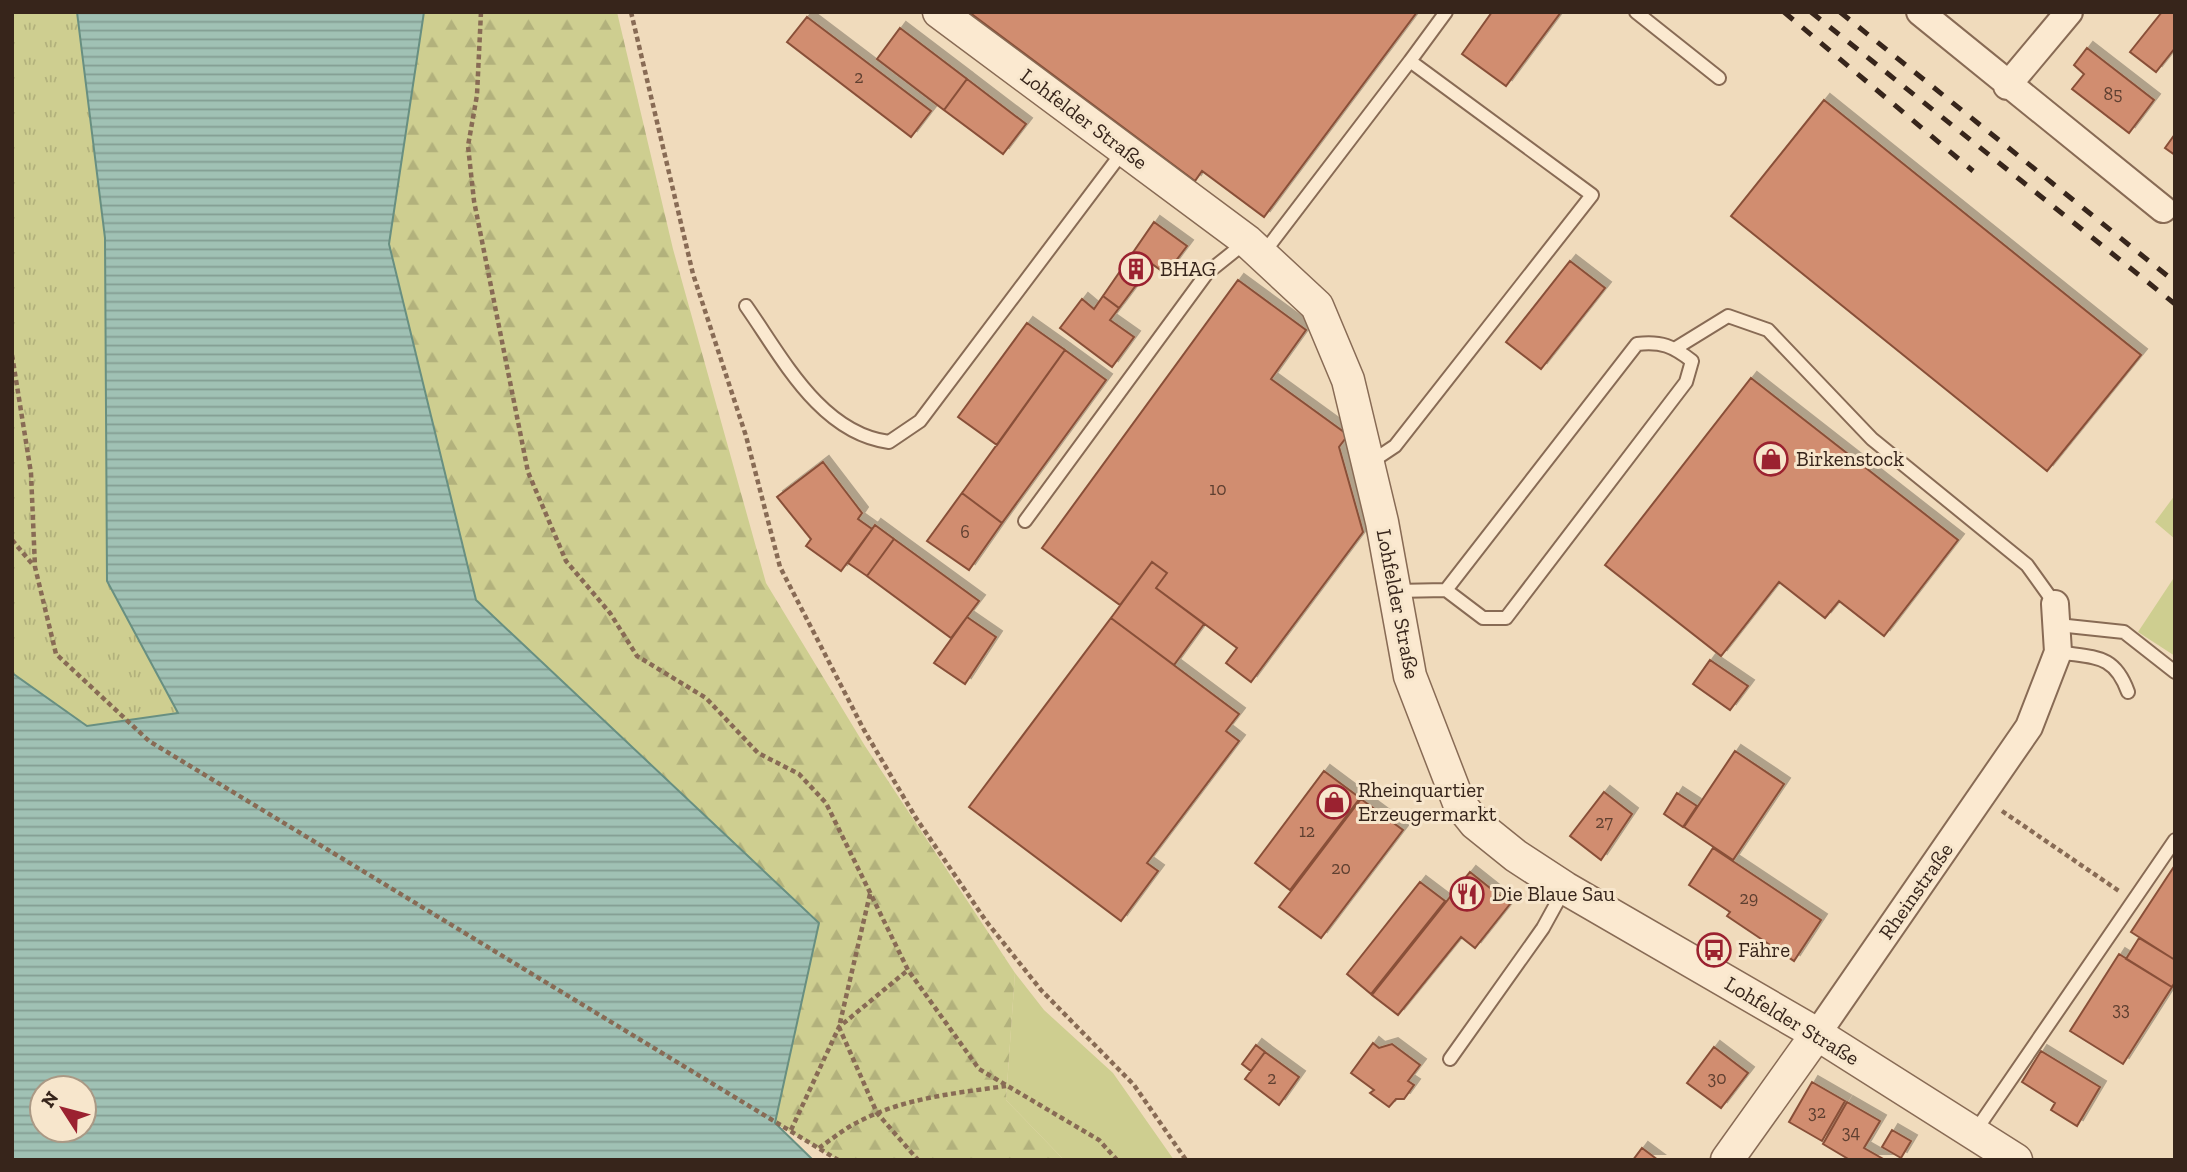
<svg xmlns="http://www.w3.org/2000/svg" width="2187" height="1172" viewBox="0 0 2187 1172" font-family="'Zilla Slab',serif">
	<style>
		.grass { fill: #cece90 }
		.forest { fill: url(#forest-firs) }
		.park { fill: url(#park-tufts) }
		.water { fill: url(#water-rules); stroke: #688f81; stroke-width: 2; fill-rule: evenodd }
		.building { fill: #d18d70; stroke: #895039; stroke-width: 2; filter: url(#shadow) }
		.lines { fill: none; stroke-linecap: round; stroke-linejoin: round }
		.service-casing { stroke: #886b55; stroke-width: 16 }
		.minor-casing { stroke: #886b55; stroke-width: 30 }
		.tertiary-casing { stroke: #886b55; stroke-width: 35 }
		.path { stroke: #886b55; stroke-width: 4.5; stroke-dasharray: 5 3.5; stroke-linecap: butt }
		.service { stroke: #fbe9d0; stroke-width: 12 }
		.minor { stroke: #fbe9d0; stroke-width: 26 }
		.tertiary { stroke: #fbe9d0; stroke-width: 32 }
		.rail { stroke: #37251b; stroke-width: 5; stroke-dasharray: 12 12; stroke-linecap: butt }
		.labels { text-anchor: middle; stroke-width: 6; stroke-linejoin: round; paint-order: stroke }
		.number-label { font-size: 18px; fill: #5e3f30 }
		.street-label { font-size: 21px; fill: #37251b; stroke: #f7e6cc }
		.poi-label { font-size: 21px; fill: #37251b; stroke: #f7e6cc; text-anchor: start }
	</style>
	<defs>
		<pattern id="forest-firs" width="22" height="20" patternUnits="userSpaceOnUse" patternTransform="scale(1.75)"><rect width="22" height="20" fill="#cece90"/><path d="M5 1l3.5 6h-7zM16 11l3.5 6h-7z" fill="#b2b17c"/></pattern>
		<pattern id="park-tufts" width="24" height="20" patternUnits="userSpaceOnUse" patternTransform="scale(1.75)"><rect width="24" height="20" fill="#cece90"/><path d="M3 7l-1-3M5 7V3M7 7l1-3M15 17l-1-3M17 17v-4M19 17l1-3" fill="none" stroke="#b2b17c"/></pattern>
		<pattern id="water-rules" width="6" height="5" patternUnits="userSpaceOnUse" patternTransform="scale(1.75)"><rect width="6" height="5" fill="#a0c1b4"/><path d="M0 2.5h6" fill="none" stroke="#839d92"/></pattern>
		<filter id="shadow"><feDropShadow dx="6" dy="-6" stdDeviation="0" flood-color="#0004"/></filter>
	</defs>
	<rect width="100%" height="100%" fill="#f0dbbc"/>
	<!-- grass -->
	<path class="grass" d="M2175,495V539L2155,522Z
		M2175,576V656L2138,632Z
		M1015,973L1044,1010L1113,1073L1174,1160H1064L1006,1100Z"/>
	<!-- forest -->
	<path class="forest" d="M424,12H617L673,249L766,583L865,746L1015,973L1006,1100L1064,1160H838L775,1123L819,923L476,600L389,244Z"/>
	<!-- park -->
	<path class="park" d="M12,12H77L105,238L107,581L178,714L87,726L12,673Z"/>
	<!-- water -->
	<path class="water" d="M77,12H424L389,244L476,600L819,923L775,1123L813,1160H12V673L87,726L178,713L107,581L105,238ZM42,1088H84V1130H42Z"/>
	<!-- building -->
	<path class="building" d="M969,12H1417L1264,217L1202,171L1195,181Z
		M1492,12H1561L1506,86L1462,54Z
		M2162,12H2175V48L2156,72L2130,52Z
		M807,17L931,111L911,137L787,42Z
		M900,28L967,79L944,110L877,59Z
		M2087,48L2154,100L2129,133L2072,89L2084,74L2074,65Z
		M967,79L1026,124L1003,154L944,110Z
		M1824,100L2141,355L2047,471L1731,216Z
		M2175,134V155L2165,148Z
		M1154,222L1187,246L1166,274L1152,264L1119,308L1103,296Z
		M1570,261L1605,288L1541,369L1506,342Z
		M1238,280L1306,330L1271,379L1348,435L1339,447L1363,532L1251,682L1226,663L1237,648L1156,588L1167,573L1152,562L1120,605L1042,548Z
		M1103,296L1119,308L1110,320L1134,337L1112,367L1060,328L1082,299L1094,309Z
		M1027,323L1065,350L997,445L958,417Z
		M1065,350L1106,380L1002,523L962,493Z
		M1751,378L1958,540L1884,636L1839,601L1825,618L1779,582L1721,656L1605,565Z
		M823,462L862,513L858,519L872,529L841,571L806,546L811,539L777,497Z
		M962,493L1002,523L969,570L927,541Z
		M875,525L894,539L867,576L848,563Z
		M894,539L979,601L951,638L867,576Z
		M1152,562L1167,573L1156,588L1204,624L1174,665L1111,618Z
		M967,617L996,637L965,684L934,663Z
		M1111,618L1239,714L1226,731L1239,741L1147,863L1158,871L1121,921L969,807Z
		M1710,660L1748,686L1730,710L1693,684Z
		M1735,751L1784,784L1733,860L1684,827Z
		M1324,771L1360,798L1290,890L1255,863Z
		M1604,792L1632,814L1601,860L1570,836Z
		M1677,793L1697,806L1683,827L1664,814Z
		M1361,799L1403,830L1321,938L1279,907Z
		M1713,848L1821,920L1794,961L1727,916L1730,912L1689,885Z
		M2175,865V960L2131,932Z
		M1470,872L1510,904L1475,948L1461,937L1398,1015L1372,995Z
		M1420,882L1445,901L1371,994L1347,974Z
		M2139,938L2175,960V982L2172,987L2126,959Z
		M2119,954L2172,987L2123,1064L2070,1031Z
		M1373,1043L1379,1048L1392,1044L1420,1065L1408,1081L1414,1085L1404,1099H1396L1389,1107L1370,1093L1374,1090L1351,1073Z
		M1256,1045L1265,1052L1251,1071L1242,1064Z
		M1714,1047L1748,1073L1721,1108L1687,1083Z
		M2041,1051L2100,1087L2077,1126L2051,1110L2055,1103L2022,1082Z
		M1265,1052L1299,1077L1279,1105L1245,1079Z
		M1812,1082L1845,1101L1822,1141L1789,1122Z
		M1847,1102L1880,1121L1864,1148L1885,1160H1850L1823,1144Z
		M1892,1130L1911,1141L1901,1158L1882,1147Z
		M1642,1148L1658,1160H1633Z"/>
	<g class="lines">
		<defs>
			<path id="service" d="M1636,12L1719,78
				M1410,61L1446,12
				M1262,255L1410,61L1592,195L1395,446L1368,464
				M746,306C782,357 820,433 889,442L920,421L1124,150
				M1676,348L1728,316L1768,330L1872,439L2027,565L2055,604
				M1025,521L1207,273L1247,241
				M1395,591L1446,590L1637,344C1661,341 1673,346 1692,361L1686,382L1506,618H1483L1446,590
				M2058,625L2124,632L2175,672
				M2058,652C2094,658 2114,653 2128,692
				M1450,1059L1543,928L1565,888
				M1974,1133L2175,840"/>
			<path id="minor" d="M1920,12L2163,209
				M2007,86L2069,12
				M1817,1034L2029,727L2058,652L2055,604"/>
			<path id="tertiary" d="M939,12L1247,241L1317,306L1348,380L1382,522L1410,676L1459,803L1475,823L1516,856L1565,888L1817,1034L2016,1160
				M1727,1160L1817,1034"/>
		</defs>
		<!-- service casing -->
		<use href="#service" class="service-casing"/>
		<!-- minor casing -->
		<use href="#minor" class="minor-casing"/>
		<!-- tertiary casing -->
		<use href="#tertiary" class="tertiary-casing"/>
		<!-- path -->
		<path class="path" d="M481,12L477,95L468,146L474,201L528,472L566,561L610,613L637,656L706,698L758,753L799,774L826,803L908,970L979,1069L1099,1140L1117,1160
			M631,12L693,274L746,436L780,567L864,730L916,818L986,921L1041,990L1134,1085L1186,1160
			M12,355L31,473L35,567L56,654L149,741L838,1160
			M12,540L34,566
			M2002,811L2119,891
			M870,894L839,1027L877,1113L918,1160
			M791,1130L839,1027L908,970
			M819,1148C832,1139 845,1128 860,1121C904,1098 957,1093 1006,1086"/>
		<!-- service -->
		<use href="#service" class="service"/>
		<!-- minor -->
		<use href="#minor" class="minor"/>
		<!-- tertiary -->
		<use href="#tertiary" class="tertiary"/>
		<!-- rail -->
		<path class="rail" d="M1784,12L1973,171
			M1811,12L2175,304
			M1840,12L2175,282"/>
	</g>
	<!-- icons -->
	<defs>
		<symbol id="building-ring" viewBox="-11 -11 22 22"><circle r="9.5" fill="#f7e6cc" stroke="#9b2230" stroke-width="1.5"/><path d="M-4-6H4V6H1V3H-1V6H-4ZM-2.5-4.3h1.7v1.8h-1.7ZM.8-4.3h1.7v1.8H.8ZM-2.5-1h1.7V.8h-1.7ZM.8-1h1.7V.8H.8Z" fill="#9b2230"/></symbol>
		<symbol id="shop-ring" viewBox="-11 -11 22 22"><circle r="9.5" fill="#f7e6cc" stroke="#9b2230" stroke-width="1.5"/><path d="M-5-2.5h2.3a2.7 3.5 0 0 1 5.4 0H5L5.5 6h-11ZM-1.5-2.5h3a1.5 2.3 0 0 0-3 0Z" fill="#9b2230"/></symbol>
		<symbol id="restaurant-ring" viewBox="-11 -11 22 22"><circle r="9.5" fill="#f7e6cc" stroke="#9b2230" stroke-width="1.5"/><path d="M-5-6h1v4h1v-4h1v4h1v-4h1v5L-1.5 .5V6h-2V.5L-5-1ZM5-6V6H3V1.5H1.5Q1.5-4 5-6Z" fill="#9b2230"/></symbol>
		<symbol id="bus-ring" viewBox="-11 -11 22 22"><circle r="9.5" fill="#f7e6cc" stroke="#9b2230" stroke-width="1.5"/><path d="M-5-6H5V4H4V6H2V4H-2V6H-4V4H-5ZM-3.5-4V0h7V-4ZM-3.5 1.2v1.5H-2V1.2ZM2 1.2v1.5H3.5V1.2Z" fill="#9b2230"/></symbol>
	</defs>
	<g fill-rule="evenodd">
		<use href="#building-ring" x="1117" y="250" width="38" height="38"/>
		<use href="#shop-ring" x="1752" y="440" width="38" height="38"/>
		<use href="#shop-ring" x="1315" y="783" width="38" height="38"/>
		<use href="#restaurant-ring" x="1448" y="875" width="38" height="38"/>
		<use href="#bus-ring" x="1695" y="931" width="38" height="38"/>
	</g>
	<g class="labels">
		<!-- number labels -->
		<g class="number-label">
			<text x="859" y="83">2</text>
			<text x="2113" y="100">85</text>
			<text x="1218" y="495">10</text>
			<text x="965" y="538">6</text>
			<text x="1604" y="828">27</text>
			<text x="1307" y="837">12</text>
			<text x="1341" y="874">20</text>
			<text x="1749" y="904">29</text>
			<text x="2121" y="1015">33</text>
			<text x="1272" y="1084">2</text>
			<text x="1717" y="1084">30</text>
			<text x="1817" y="1118">32</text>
			<text x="1851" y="1138">34</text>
		</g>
		<!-- street labels -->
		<g class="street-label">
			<text transform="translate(1084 119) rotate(37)" y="7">Lohfelder Straße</text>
			<text transform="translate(1398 604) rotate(79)" y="7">Lohfelder Straße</text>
			<text transform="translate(1916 891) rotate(-55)" y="7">Rheinstraße</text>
			<text transform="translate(1792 1021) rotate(31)" y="7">Lohfelder Straße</text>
		</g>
		<!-- poi labels -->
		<g class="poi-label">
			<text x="1160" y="276">BHAG</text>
			<text x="1796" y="466">Birkenstock</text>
			<text x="1358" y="797">Rheinquartier<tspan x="1358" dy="24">Erzeugermarkt</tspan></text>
			<text x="1492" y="901">Die Blaue Sau</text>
			<text x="1738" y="957">Fähre</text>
		</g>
	</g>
	<!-- border -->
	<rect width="2187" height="1172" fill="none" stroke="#37251b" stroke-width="28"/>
	<!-- north arrow -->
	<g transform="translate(63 1109) rotate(306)"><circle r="33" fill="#f7e6cc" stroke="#aa9985" stroke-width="2"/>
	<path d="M0-5L12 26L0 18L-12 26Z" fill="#9b2230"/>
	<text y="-10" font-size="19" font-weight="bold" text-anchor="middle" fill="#37251b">N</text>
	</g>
</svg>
